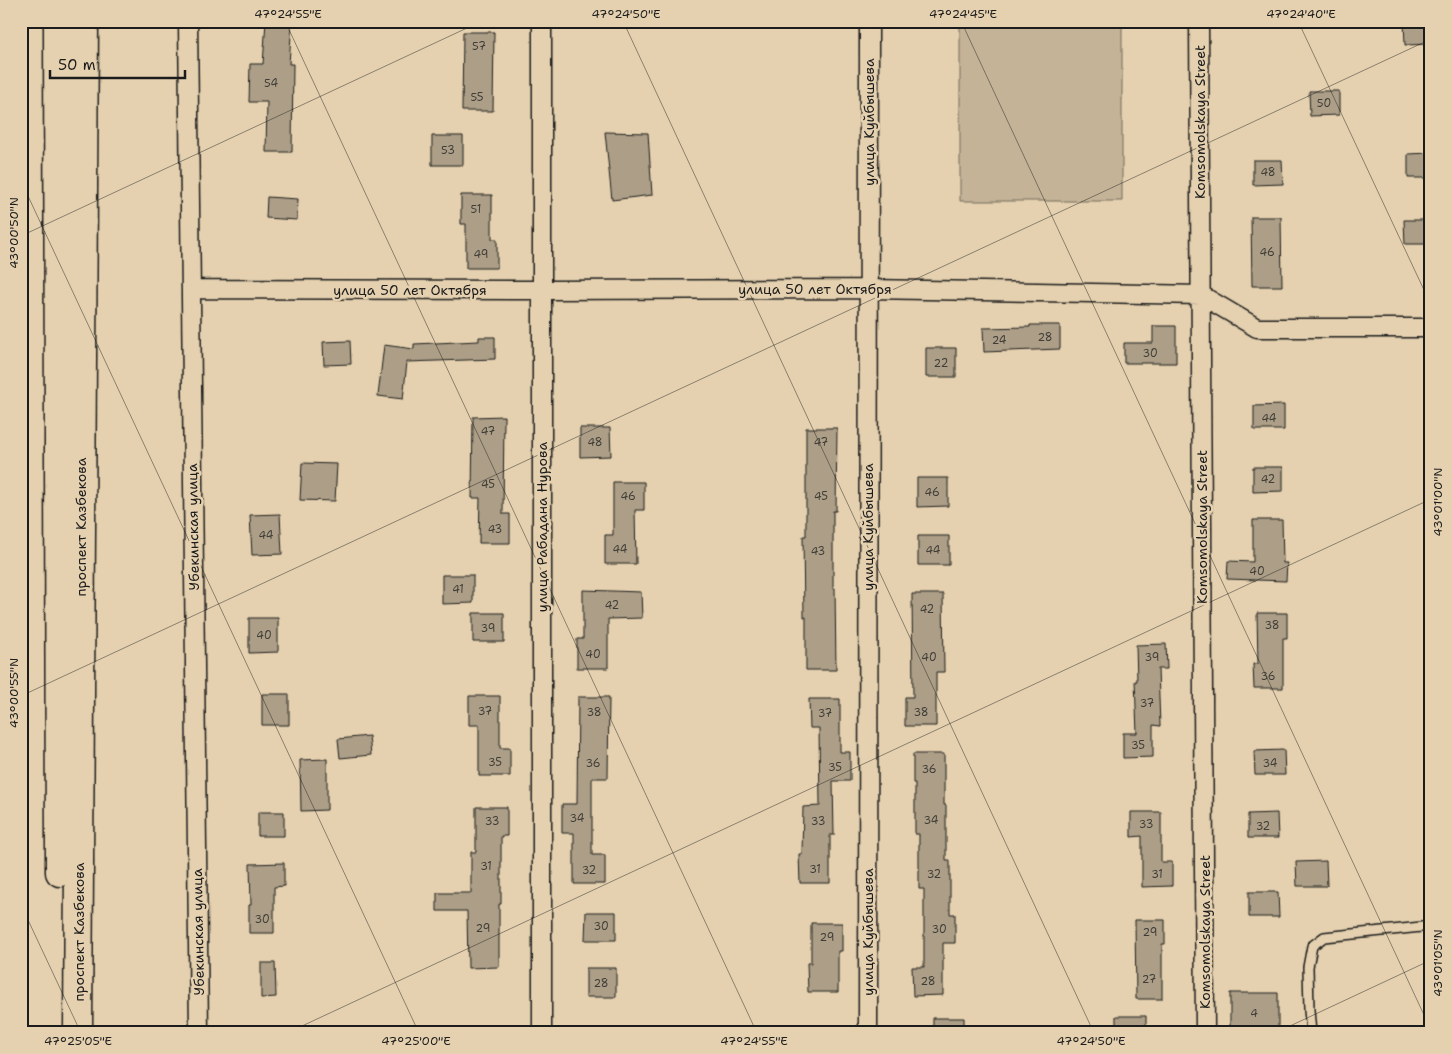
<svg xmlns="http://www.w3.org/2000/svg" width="1452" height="1054" viewBox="0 0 1452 1054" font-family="'Shantell Sans',sans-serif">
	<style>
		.green { fill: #c4b397; stroke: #70685a }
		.building { fill: #ad9f87; stroke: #1c1c1c }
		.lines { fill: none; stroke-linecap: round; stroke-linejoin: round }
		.service-casing { stroke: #1c1c1c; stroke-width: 12 }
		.minor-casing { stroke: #1c1c1c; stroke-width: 21 }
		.trunk-casing { stroke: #1c1c1c; stroke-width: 31 }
		.service { stroke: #e5d1af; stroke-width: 9 }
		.minor { stroke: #e5d1af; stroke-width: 18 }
		.trunk { stroke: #e5d1af; stroke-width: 28 }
		.ticks { fill: none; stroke: #1c1c1c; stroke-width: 1; stroke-opacity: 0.45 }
		.labels { text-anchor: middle; stroke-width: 5; stroke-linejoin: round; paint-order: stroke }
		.number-label { font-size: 11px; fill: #403d37 }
		.street-label { font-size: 14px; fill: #1c1c1c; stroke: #e5d1af }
		.neatline { fill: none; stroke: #1c1c1c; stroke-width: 2 }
		.ticks-label { font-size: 12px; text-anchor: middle; fill: #1c1c1c }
	</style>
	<rect width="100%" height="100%" fill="#e5d1af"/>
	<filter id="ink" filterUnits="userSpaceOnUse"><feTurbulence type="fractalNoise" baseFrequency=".02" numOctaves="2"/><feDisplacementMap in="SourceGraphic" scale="10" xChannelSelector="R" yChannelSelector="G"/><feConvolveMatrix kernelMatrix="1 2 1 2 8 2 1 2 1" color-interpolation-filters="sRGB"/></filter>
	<g filter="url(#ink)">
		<!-- green -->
		<path class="green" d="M960,21H1122V201H960Z"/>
		<!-- building -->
		<path class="building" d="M266,21H292L289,64H293L292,152H266L267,102H249L250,64H263Z
			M1404,21H1431V44L1405,45Z
			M463,32H494L493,111H462Z
			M1309,91H1339V115L1310,116Z
			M605,132L648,133L652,195L612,200Z
			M432,136H463V165H432Z
			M1431,153V178H1408V154Z
			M1253,160H1282L1283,184L1253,185Z
			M461,195H492V239H497V268H466V224H461Z
			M267,197L298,199L297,220L266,218Z
			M1251,217H1281L1282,286H1252Z
			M1404,220H1431V244H1405Z
			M1030,325H1060V349L984,352L983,328L1030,327Z
			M1153,326H1176V363H1124V343H1153Z
			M479,337H495V359L407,362L403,399L378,396L384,345L414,349V344L479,341Z
			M350,341L351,364L324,365L323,342Z
			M926,348H956V377H926Z
			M1284,405V430H1254V406Z
			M504,416L503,514H510V543H479L480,498H472L473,417Z
			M580,428H610L611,456L580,457Z
			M806,428H837L836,511H833V588H835L836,670H806V617H804L803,536H806Z
			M302,463L337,464L335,501L300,500Z
			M1253,467H1283V491L1253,492Z
			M917,478H948V506L917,507Z
			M613,482H644V510H635L636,564H605V535H613Z
			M280,514L282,554L252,555L250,515Z
			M1253,520H1282L1283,563H1287L1286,581L1227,579L1228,561L1253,562Z
			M918,536H949V565H918Z
			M442,575H473V603L442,604Z
			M583,590L641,592L642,618L608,619V668H577V639H583Z
			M912,594H943L944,672H936V726H905V697H913Z
			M473,613H504V642H473Z
			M1257,613H1287V638H1283V688H1254L1253,664H1258Z
			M249,618H278V652L249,653Z
			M1166,644L1167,669H1158L1160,726L1153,725V757L1123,758V733H1137L1135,681H1137L1136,645Z
			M262,694H289V725H262Z
			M469,696H500V748H510V776H479V725H469Z
			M578,697H609L608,778H592V855H605V884H574V833H562V804H577Z
			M809,699H840V752H850V781H833L834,835H830V883H800L799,854H802L803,807L820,806L819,728H810Z
			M369,736L371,755L340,758L338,739Z
			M1284,750L1285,775H1255L1254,751Z
			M913,754H944V805H946V860H950V914H955V943H943V995L913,996L912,967H924V889H919V834H915V783H913Z
			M327,759V810L301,811L300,760Z
			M476,807H507V836H501V904H499V967L468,968L467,911H437V893H471V852H476Z
			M258,812H284V836H258Z
			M1131,812H1161V862H1172V886L1142,887V836L1131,837Z
			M1277,813L1278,838H1248V814Z
			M1326,861L1327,886H1297L1296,862Z
			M284,863V886L274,887V933H249V905H251L250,864Z
			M1249,892H1278L1279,917H1249Z
			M586,912H616V940H585Z
			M1135,920H1165V944H1162V999H1136Z
			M811,923H842V951H838V992H808L807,963H811Z
			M261,963H275L276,997L261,998Z
			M586,968H616V997H586Z
			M1230,993H1278V1033H1230Z
			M1116,1016H1146V1033H1116Z
			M933,1018H964V1033H933Z"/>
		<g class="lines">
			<defs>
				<path id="service" d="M1311,1033L1309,1010L1308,967L1312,946L1324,937L1431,926"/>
				<path id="minor" d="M188,21L199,1033
					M542,21V1033
					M1199,21L1205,1033
					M191,289L541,290L869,289L1201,295L1257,328H1431
					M868,1033L869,21"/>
				<path id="trunk" d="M58,21L60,872
					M78,1033L84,21"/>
			</defs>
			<!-- service casing -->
			<use href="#service" class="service-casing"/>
			<!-- minor casing -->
			<use href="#minor" class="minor-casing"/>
			<!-- trunk casing -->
			<use href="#trunk" class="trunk-casing"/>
			<!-- service -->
			<use href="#service" class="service"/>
			<!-- minor -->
			<use href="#minor" class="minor"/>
			<!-- trunk -->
			<use href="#trunk" class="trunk"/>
		</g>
	</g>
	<!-- ticks -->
	<path class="ticks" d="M285,21L757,1033M623,21L1094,1033M961,21L1431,1030M1298,21L1431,305M21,181L419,1033M21,236L482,21M21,696L1431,39M21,905L81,1033M287,1033L1431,499M1275,1033L1431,960"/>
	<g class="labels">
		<!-- number labels -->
		<g class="number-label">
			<text x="479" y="50">57</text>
			<text x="271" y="87">54</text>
			<text x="477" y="101">55</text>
			<text x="1324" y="107">50</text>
			<text x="448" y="154">53</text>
			<text x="1268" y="176">48</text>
			<text x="476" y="213">51</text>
			<text x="1267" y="256">46</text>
			<text x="481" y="258">49</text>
			<text x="1045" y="341">28</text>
			<text x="999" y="344">24</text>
			<text x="1150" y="357">30</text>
			<text x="941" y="367">22</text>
			<text x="1269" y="422">44</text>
			<text x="488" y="435">47</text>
			<text x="595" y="446">48</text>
			<text x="821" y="446">47</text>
			<text x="1268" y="483">42</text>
			<text x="488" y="488">45</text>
			<text x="932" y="496">46</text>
			<text x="628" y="500">46</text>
			<text x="821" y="500">45</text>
			<text x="495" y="533">43</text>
			<text x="266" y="539">44</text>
			<text x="620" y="553">44</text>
			<text x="933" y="554">44</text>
			<text x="818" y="555">43</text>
			<text x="1257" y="575">40</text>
			<text x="458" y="593">41</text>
			<text x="612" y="609">42</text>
			<text x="927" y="613">42</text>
			<text x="1272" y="629">38</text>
			<text x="488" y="632">39</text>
			<text x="264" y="639">40</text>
			<text x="593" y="658">40</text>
			<text x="929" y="661">40</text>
			<text x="1152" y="661">39</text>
			<text x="1268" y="680">36</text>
			<text x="1147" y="707">37</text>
			<text x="485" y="715">37</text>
			<text x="594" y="716">38</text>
			<text x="921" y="716">38</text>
			<text x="825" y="717">37</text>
			<text x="1138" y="749">35</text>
			<text x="495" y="766">35</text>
			<text x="593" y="767">36</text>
			<text x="1270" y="767">34</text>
			<text x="835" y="771">35</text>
			<text x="929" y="773">36</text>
			<text x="577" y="822">34</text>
			<text x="931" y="824">34</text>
			<text x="492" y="825">33</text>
			<text x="818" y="825">33</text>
			<text x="1146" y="828">33</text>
			<text x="1263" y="830">32</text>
			<text x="486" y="870">31</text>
			<text x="815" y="873">31</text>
			<text x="589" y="874">32</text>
			<text x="934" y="878">32</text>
			<text x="1157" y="878">31</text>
			<text x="262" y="923">30</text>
			<text x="601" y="930">30</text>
			<text x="483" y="932">29</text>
			<text x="939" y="933">30</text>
			<text x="1150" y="936">29</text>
			<text x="827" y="941">29</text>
			<text x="1149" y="983">27</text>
			<text x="928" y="985">28</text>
			<text x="601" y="987">28</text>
			<text x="1254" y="1017">4</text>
		</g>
		<!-- street labels -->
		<g class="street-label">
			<text transform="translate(869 122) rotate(-90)" y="5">улица Куйбышева</text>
			<text transform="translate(1200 122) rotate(-90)" y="5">Komsomolskaya Street</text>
			<text x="815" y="294">улица 50 лет Октября</text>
			<text x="410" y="295">улица 50 лет Октября</text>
			<text transform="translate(81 527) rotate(-90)" y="5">проспект Казбекова</text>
			<text transform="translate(193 527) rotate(-91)" y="5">Убекинская улица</text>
			<text transform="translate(542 527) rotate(-90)" y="5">улица Рабадана Нурова</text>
			<text transform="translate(868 527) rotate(-90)" y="5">улица Куйбышева</text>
			<text transform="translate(1202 527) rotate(-90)" y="5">Komsomolskaya Street</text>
			<text transform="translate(79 932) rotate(-90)" y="5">проспект Казбекова</text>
			<text transform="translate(198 932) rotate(-91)" y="5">Убекинская улица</text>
			<text transform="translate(868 932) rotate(-90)" y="5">улица Куйбышева</text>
			<text transform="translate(1205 932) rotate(-90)" y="5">Komsomolskaya Street</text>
		</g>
	</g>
	<!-- margin -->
	<rect width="1452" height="1054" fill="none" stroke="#e5d1af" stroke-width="55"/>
	<!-- scale -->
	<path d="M50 70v8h135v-8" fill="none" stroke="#1c1c1c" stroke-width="2.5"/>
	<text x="58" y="70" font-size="15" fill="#1c1c1c" stroke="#e5d1af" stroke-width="4" paint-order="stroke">50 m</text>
	<rect x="28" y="28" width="1396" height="998" class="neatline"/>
	<g class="ticks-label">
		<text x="288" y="18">47°24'55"E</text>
		<text x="626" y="18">47°24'50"E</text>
		<text x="963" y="18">47°24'45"E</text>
		<text x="1301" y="18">47°24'40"E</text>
		<text transform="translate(14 233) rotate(-90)" y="4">43°00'50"N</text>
		<text transform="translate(1438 502) rotate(-90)" y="4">43°01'00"N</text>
		<text transform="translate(14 693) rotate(-90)" y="4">43°00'55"N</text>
		<text transform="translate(1438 963) rotate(-90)" y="4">43°01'05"N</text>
		<text x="78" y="1045">47°25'05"E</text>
		<text x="416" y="1045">47°25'00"E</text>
		<text x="754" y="1045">47°24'55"E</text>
		<text x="1091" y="1045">47°24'50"E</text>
	</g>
</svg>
